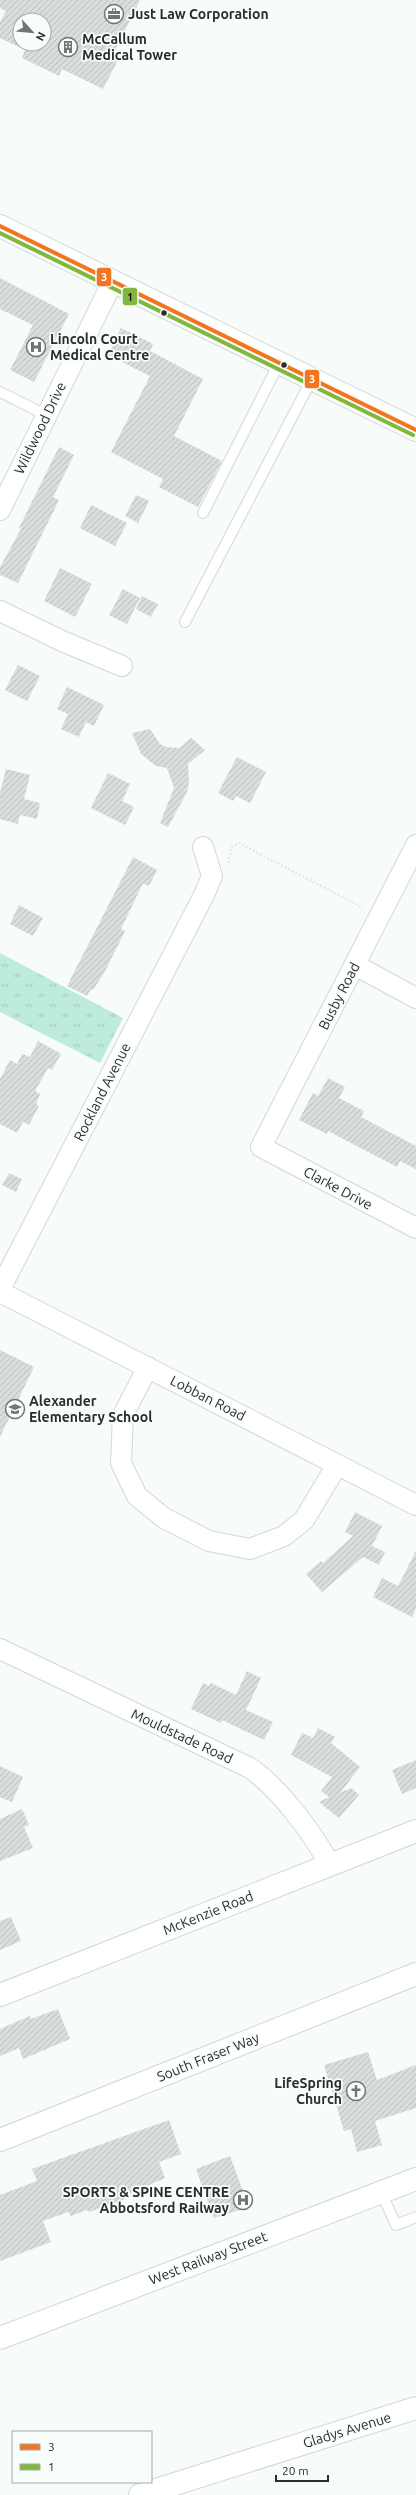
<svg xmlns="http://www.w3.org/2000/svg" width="416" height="2495" viewBox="0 0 416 2495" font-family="Ubuntu,sans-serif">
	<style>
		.grass { fill: url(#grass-tufts) }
		.building { fill: url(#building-hatch); fill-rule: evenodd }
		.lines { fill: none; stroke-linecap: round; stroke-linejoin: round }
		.lane-casing { stroke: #d3d7d5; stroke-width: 12 }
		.street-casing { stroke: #d3d7d5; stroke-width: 22 }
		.secondary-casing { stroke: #d3d7d5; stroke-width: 24 }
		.path { stroke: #e6e7e6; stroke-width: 2.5; stroke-dasharray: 2 2; stroke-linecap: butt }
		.lane { stroke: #fefffe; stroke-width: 10 }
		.street { stroke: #fefffe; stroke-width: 20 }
		.secondary { stroke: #fefffe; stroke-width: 22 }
		.bus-1-casing { stroke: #f6fdfa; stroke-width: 7 }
		.bus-2-casing { stroke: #f6fdfa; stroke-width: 7 }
		.bus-1 { stroke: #f37421; stroke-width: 4 }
		.bus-2 { stroke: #82b73d; stroke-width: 4 }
		.bus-dot { fill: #2a2d2c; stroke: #f6fdfa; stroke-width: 1.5 }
		.labels { text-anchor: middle; stroke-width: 3.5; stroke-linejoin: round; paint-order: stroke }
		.poi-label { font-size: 14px; font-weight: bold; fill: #2a2d2c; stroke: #f6fdfa; text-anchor: start }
		.street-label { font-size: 14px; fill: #2a2d2c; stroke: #f6fdfa }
		.line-badge { stroke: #f6fdfa; stroke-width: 1.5 }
		.badge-label { font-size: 11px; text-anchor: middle; font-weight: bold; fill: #fff }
		.pale-badge-label { font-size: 11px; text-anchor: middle; font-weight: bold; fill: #111 }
	</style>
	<defs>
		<pattern id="grass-tufts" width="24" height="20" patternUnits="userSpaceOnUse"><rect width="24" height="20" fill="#bdecda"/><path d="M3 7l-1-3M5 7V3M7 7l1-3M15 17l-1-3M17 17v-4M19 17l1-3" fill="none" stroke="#a3cbbb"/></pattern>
		<pattern id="building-hatch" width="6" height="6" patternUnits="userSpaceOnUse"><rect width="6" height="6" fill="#d9dddb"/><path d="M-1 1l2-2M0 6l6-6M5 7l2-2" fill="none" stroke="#babebc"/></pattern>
	</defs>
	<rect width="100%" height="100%" fill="#f7fcfa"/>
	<!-- grass -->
	<path class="grass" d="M0,953L123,1018L100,1063L0,1012Z"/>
	<!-- building -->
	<path class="building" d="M0,0H140L112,57L118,60L103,89L62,69L59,76L22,58L25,50L0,38V22L6,11L0,8ZM20,20H44V44H20Z
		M0,278L69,314L34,382L10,370L33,325L0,309Z
		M121,328L153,344L150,351L203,379L174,436L222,461L198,507L159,487L163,479L111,452L150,376L108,355Z
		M59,447L74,455L53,497L59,500L18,583L0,575V567L21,529L19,528Z
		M136,495L149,501L138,523L125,516Z
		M91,505L127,523L115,546L80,528Z
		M60,568L92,584L75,617L44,601Z
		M123,589L140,598L127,624L109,615Z
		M142,596L158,604L151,617L136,609Z
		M18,665L40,676L27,701L5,690Z
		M67,687L104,705L94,726L86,722L79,737L61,729L68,714L57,709Z
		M150,729L160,744L166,747L179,748L191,738L205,750L188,764L189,782L187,792L168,827L160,823L174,788L167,768L156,766L141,754L132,733Z
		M237,757L266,772L250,803L236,796L233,801L218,793Z
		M6,769L30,775L24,799L40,803L37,819L20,815L18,824L0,819V793Z
		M108,773L130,784L122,801L134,807L125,825L91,808Z
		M133,857L157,870L149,886L143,883L121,929L125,931L104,973L93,990L91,989L87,996L67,986Z
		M19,905L43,918L33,936L10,924Z
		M38,1041L61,1054L52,1070L48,1068L35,1091L40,1094L36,1104L39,1106L29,1125L23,1122L17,1133L0,1124V1079L10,1060L17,1064L22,1054L30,1057Z
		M328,1078L345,1087L339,1098L364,1111L361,1117L416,1146V1169L400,1161L397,1167L328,1131L327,1134L299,1120L313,1093L318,1096Z
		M9,1173L22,1179L16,1192L2,1185Z
		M0,1350L34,1367L0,1437Z
		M355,1512L382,1526L372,1546L385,1552L379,1565L363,1557L322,1592L306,1574L321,1561L323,1563L353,1536L345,1532Z
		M416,1551V1608L412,1617L373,1597L382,1578L398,1586Z
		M247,1671L261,1678L246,1710L273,1722L264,1740L222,1720L221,1723L191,1709L203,1683L209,1686L211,1683L236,1695Z
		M318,1728L335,1737L331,1743L360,1767L340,1793L351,1788L359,1795L339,1818L319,1802L329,1797L321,1791L332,1777L291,1755L302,1733L313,1738Z
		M416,1760V1788L402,1794L392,1770Z
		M0,1766L23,1777L12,1802L0,1797Z
		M22,1809L29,1825L24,1827L33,1848L0,1861V1819Z
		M11,1917L21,1941L0,1950V1921Z
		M58,2009L70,2039L23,2059L19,2048L0,2056V2029L30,2016L31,2019Z
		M368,2052L377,2080L416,2065V2108L375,2121L382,2145L357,2152L351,2129L344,2131L324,2065Z
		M169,2120L181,2154L159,2162L165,2178L127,2195L128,2198L89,2212L87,2210L71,2216L68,2212L43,2221L51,2242L0,2261V2195L37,2181L32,2169Z
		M230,2156L249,2207L214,2218L196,2169Z"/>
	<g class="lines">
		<defs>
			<path id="lane" d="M0,392L46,415
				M203,513L279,363
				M185,622L312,379
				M381,2192L396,2225L416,2217"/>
			<path id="street" d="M0,510L113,281
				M0,611L62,641L122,666
				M416,845L261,1147L416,1228
				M355,965L416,998
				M0,1289L204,895L212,876L203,847
				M0,1292L416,1505
				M148,1367L123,1415L121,1463L137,1496L164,1518L209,1541L250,1549L284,1536L304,1520L337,1465
				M0,1649L250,1768C278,1787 314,1834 329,1864"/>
			<path id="secondary" d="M0,226L416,430
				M0,1995L416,1831
				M0,2140L416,1974
				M0,2338L416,2179
				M140,2495L416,2408"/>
		</defs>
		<!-- lane casing -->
		<use href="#lane" class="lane-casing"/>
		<!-- street casing -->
		<use href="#street" class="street-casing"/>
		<!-- secondary casing -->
		<use href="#secondary" class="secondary-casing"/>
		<!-- path -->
		<path class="path" d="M228,863L232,847L239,843L363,908"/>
		<!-- lane -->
		<use href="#lane" class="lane"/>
		<!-- street -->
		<use href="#street" class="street"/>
		<!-- secondary -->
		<use href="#secondary" class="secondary"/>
		<defs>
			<path id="bus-1" d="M0,226L416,430"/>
			<path id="bus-2" d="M0,233L413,435"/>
		</defs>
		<!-- bus-1 casing -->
		<use href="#bus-1" class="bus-1-casing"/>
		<!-- bus-2 casing -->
		<use href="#bus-2" class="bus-2-casing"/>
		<!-- bus-1 -->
		<use href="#bus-1" class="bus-1"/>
		<!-- bus-2 -->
		<use href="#bus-2" class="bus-2"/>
	</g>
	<!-- icons -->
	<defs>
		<symbol id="office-ring" viewBox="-11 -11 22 22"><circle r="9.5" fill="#f6fdfa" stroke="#727574" stroke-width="1.5"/><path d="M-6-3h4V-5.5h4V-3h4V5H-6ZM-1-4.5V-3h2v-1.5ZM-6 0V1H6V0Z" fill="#727574"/></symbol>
		<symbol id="building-ring" viewBox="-11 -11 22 22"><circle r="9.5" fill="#f6fdfa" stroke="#727574" stroke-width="1.5"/><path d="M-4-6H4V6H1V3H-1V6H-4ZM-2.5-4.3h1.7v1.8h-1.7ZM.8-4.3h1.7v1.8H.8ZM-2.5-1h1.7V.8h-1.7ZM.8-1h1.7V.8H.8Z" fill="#727574"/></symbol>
		<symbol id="hospital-ring" viewBox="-11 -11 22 22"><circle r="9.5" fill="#f6fdfa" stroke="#727574" stroke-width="1.5"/><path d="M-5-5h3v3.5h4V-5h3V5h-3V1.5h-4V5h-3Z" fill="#727574"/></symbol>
		<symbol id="school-ring" viewBox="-11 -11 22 22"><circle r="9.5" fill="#f6fdfa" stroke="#727574" stroke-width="1.5"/><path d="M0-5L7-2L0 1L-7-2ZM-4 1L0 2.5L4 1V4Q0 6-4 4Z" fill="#727574"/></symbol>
		<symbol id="church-ring" viewBox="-11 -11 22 22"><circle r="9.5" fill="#f6fdfa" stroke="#727574" stroke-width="1.5"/><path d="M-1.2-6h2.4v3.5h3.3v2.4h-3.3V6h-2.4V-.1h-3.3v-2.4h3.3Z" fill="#727574"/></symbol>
	</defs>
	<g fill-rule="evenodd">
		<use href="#office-ring" x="103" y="3" width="22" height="22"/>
		<use href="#building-ring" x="57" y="36" width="22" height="22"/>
		<use href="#hospital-ring" x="25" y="336" width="22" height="22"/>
		<use href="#school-ring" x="4" y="1398" width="22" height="22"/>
		<use href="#church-ring" x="345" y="2080" width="22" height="22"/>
		<use href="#hospital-ring" x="232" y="2189" width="22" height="22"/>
	</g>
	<!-- markers -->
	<g class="bus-dot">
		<circle cx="164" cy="313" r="3.5"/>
		<circle cx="284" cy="365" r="3.5"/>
	</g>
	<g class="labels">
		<!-- poi labels -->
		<g class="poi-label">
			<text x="128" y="19">Just Law Corporation</text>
			<text x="82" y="44">McCallum<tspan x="82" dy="16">Medical Tower</tspan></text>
			<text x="50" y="344">Lincoln Court<tspan x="50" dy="16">Medical Centre</tspan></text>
			<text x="29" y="1406">Alexander<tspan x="29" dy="16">Elementary School</tspan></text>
			<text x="342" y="2088" text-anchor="end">LifeSpring<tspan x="342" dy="16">Church</tspan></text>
			<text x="229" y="2197" text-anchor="end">SPORTS &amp; SPINE CENTRE<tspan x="229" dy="16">Abbotsford Railway</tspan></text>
		</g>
		<!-- street labels -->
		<g class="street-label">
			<text transform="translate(40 428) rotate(-64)" y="5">Wildwood Drive</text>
			<text transform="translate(339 996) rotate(-63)" y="5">Busby Road</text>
			<text transform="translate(102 1092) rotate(-63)" y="5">Rockland Avenue</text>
			<text transform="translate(338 1188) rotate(28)" y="5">Clarke Drive</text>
			<text transform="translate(208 1398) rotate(27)" y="5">Lobban Road</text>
			<text transform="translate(182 1736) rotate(25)" y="5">Mouldstade Road</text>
			<text transform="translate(208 1913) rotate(-22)" y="5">McKenzie Road</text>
			<text transform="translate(208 2057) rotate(-22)" y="5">South Fraser Way</text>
			<text transform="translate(208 2258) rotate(-21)" y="5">West Railway Street</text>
			<text transform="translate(347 2430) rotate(-17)" y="5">Gladys Avenue</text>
		</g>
	</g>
	<g class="line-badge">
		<rect x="96" y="267" width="16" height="20" rx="4" fill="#f37421"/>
		<rect x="122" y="287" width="16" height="19" rx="4" fill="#82b73d"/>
		<rect x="304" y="369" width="16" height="20" rx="4" fill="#f37421"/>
	</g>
	<g class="badge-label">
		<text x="104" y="281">3</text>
		<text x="312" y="383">3</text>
	</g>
	<g class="pale-badge-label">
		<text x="130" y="301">1</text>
	</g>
	<!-- legend -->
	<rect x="12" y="2431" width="140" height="52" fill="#f6fdfa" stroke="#a4aaa8"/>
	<rect x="20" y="2444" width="20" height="6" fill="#f37421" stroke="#a4aaa8"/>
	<text x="48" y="2451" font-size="12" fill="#2a2d2c">3</text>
	<rect x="20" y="2464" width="20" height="6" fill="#82b73d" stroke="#a4aaa8"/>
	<text x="48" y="2471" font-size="12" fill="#2a2d2c">1</text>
	<!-- north arrow -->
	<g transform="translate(32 32) rotate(117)"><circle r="19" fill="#f6fdfa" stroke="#a4aaa8"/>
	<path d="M0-3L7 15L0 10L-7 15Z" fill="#727574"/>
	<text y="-6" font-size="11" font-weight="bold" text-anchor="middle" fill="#2a2d2c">N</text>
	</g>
	<!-- scale -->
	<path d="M276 2475v6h52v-6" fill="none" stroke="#2a2d2c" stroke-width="2"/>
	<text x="282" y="2475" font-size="12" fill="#2a2d2c" stroke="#f6fdfa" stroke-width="3" paint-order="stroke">20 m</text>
</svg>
